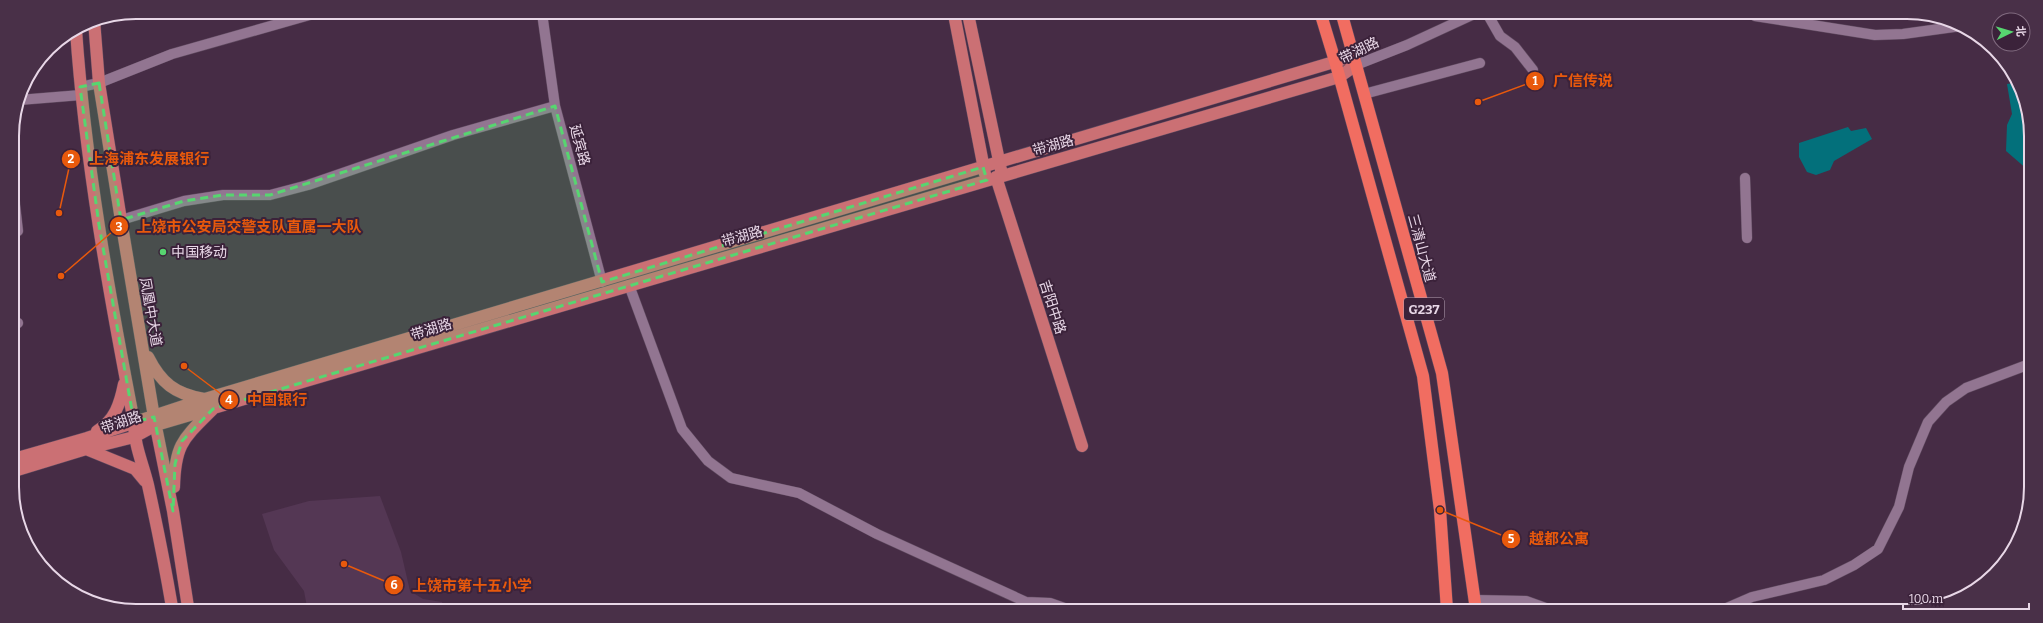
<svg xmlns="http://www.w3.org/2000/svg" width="2043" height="623" viewBox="0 0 2043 623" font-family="Bitter,'Noto Sans SC',serif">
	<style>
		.built { fill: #543754 }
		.water { fill: #03707b }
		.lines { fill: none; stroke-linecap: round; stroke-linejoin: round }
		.minor-casing { stroke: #604b60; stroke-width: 11 }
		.major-casing { stroke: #604b60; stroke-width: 13 }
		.highway-casing { stroke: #604b60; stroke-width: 13 }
		.minor { stroke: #927591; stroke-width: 10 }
		.major { stroke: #cb7074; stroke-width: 12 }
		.highway { stroke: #f16d61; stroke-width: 12 }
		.marked { fill: #57d570; fill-opacity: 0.2; stroke: #57d570; stroke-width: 3; stroke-dasharray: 8 5; stroke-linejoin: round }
		.poi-dot { fill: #57d570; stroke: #3b223a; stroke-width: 1.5 }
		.labels { text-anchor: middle; stroke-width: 4; stroke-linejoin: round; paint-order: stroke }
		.shield { fill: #3b223a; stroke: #b4a1b3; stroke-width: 1 }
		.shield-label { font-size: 13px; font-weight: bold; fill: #e8d7e7 }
		.street-label { font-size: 14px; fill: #e8d7e7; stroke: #3b223a }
		.poi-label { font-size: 14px; fill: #e8d7e7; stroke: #3b223a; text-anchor: start }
		.rim { fill: none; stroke: #e8d7e7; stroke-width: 2 }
		.leader { fill: none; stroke: #e8590c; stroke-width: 1.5 }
		.callout-dot { fill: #e8590c; stroke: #3b223a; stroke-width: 1.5 }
		.mark-label { font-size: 12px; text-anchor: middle; font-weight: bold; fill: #fff }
		.callout-label { font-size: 15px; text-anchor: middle; font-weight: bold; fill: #e8590c; stroke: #3b223a; stroke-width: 4; stroke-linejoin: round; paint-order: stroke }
	</style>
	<rect width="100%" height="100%" fill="#462c45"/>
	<!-- built -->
	<path class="built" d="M380,496L401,552L410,591L423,599L442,602L443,607H307L304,591L274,550L262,514L309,501Z"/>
	<!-- water -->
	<path class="water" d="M2014,83L2029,112L2028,170L2006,151L2007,125L2012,114L2007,84Z
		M1848,127L1851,131L1866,128L1872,139L1834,161L1830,170L1816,175L1807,172L1799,157V143Z"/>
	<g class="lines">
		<defs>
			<path id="minor" d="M542,13L555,106L602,282
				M1488,15L1500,36L1515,47L1533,70
				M1755,16L1875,35L1903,34L1961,26
				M1356,65L1407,45L1472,15
				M80,87L99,83L172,54L320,12
				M1364,94L1480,63
				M19,100L81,95
				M1745,178L1747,238
				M13,187L18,231
				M121,220L184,201L223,195H270L308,185L453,135L555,106
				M629,285L682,429L708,461L731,478L799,493L877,534L1026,602L1050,603L1067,609
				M13,324L18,323
				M1475,600L1526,601L1551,610
				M1722,610L1752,597L1824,580L1854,565L1878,549L1899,507L1909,467L1928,422L1946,402L1966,388L2027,365"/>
			<path id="major" d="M954,14L985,174
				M968,14L1001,170
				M94,20L99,83L121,220L154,417L173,511L188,607
				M76,30C85,161 109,293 134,422C134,445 143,464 148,485C157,526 165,566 172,607
				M996,177L1082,446
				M148,357C161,383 175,394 204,399
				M97,431C115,420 120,404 124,384
				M86,449L135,469L145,481
				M14,459L87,438L205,399L1354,56
				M14,471L86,449L134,437L156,425L1339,77L1356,65
				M174,487C175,444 183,439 213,409"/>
			<path id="highway" d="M1321,15L1335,61L1423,376L1440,510L1447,610
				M1342,15L1442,373L1476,610"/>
		</defs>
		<!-- minor casing -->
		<use href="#minor" class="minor-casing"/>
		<!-- major casing -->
		<use href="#major" class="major-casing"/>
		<!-- highway casing -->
		<use href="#highway" class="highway-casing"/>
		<!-- minor -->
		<use href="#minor" class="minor"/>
		<!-- major -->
		<use href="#major" class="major"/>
		<!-- highway -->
		<use href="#highway" class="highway"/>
	</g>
	<!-- marked area -->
	<path class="marked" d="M99,83L121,220L184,201L223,195H270L555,106L602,282L983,167L987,180L213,409L182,441L175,464L173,511L154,417L134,422L99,225L80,87Z"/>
	<!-- markers -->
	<circle class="poi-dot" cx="163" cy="252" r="4"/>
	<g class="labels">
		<!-- shield labels -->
		<rect class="shield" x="1404" y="298" width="40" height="22" rx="3"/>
		<g class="shield-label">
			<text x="1424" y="314">G237</text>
		</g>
		<!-- street labels -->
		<g class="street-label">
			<text transform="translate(1359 50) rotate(-26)" y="5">带湖路</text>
			<text transform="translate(580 145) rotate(75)" y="5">延宾路</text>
			<text transform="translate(1053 145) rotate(-16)" y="5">带湖路</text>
			<text transform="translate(742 236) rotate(-16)" y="5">带湖路</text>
			<text transform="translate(1422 248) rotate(75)" y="5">三清山大道</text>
			<text transform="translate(1053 307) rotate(72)" y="5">吉阳中路</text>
			<text transform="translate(151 312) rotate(80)" y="5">凤凰中大道</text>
			<text transform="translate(431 329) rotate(-17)" y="5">带湖路</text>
			<text transform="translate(121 422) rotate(-19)" y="5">带湖路</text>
		</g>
		<!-- poi labels -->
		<g class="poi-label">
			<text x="171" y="257">中国移动</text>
		</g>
	</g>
	<!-- crop -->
	<path d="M0 0H2043V623H0ZM136 19H1907A117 117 0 0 1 2024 136V487A117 117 0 0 1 1907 604H136A117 117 0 0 1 19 487V136A117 117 0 0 1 136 19Z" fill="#493048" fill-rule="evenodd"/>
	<path class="rim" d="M136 19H1907A117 117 0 0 1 2024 136V487A117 117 0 0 1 1907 604H136A117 117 0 0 1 19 487V136A117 117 0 0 1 136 19Z"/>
	<!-- callouts -->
	<path class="leader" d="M1478 102L1535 81M59 213L71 159M61 276L119 226M184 366L229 400M1440 510L1511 539M344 564L394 585"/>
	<g class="callout-dot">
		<circle cx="1478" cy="102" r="4"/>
		<circle cx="59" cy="213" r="4"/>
		<circle cx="61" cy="276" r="4"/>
		<circle cx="184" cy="366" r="4"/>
		<circle cx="1440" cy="510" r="4"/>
		<circle cx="344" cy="564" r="4"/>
		<circle cx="1535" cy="81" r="10"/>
		<circle cx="71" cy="159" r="10"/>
		<circle cx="119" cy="226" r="10"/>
		<circle cx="229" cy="400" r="10"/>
		<circle cx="1511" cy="539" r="10"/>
		<circle cx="394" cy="585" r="10"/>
	</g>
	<g class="mark-label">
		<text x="1535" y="85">1</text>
		<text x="71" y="163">2</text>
		<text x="119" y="231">3</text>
		<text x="229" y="404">4</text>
		<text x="1511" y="543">5</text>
		<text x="394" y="589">6</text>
	</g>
	<g class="callout-label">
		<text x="1583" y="86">广信传说</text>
		<text x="149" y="164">上海浦东发展银行</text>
		<text x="249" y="232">上饶市公安局交警支队直属一大队</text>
		<text x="277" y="405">中国银行</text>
		<text x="1559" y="544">越都公寓</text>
		<text x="472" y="591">上饶市第十五小学</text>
	</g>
	<!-- north arrow -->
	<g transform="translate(2011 32) rotate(85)"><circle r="19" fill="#3b223a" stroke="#806a7f"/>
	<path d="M0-3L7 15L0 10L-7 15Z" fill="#57d570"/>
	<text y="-6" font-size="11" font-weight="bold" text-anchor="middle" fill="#e8d7e7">北</text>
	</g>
	<!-- scale -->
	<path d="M1903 603v6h126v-6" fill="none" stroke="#e8d7e7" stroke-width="2"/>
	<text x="1909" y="603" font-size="12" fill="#e8d7e7" stroke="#3b223a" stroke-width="3" paint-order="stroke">100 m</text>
</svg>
